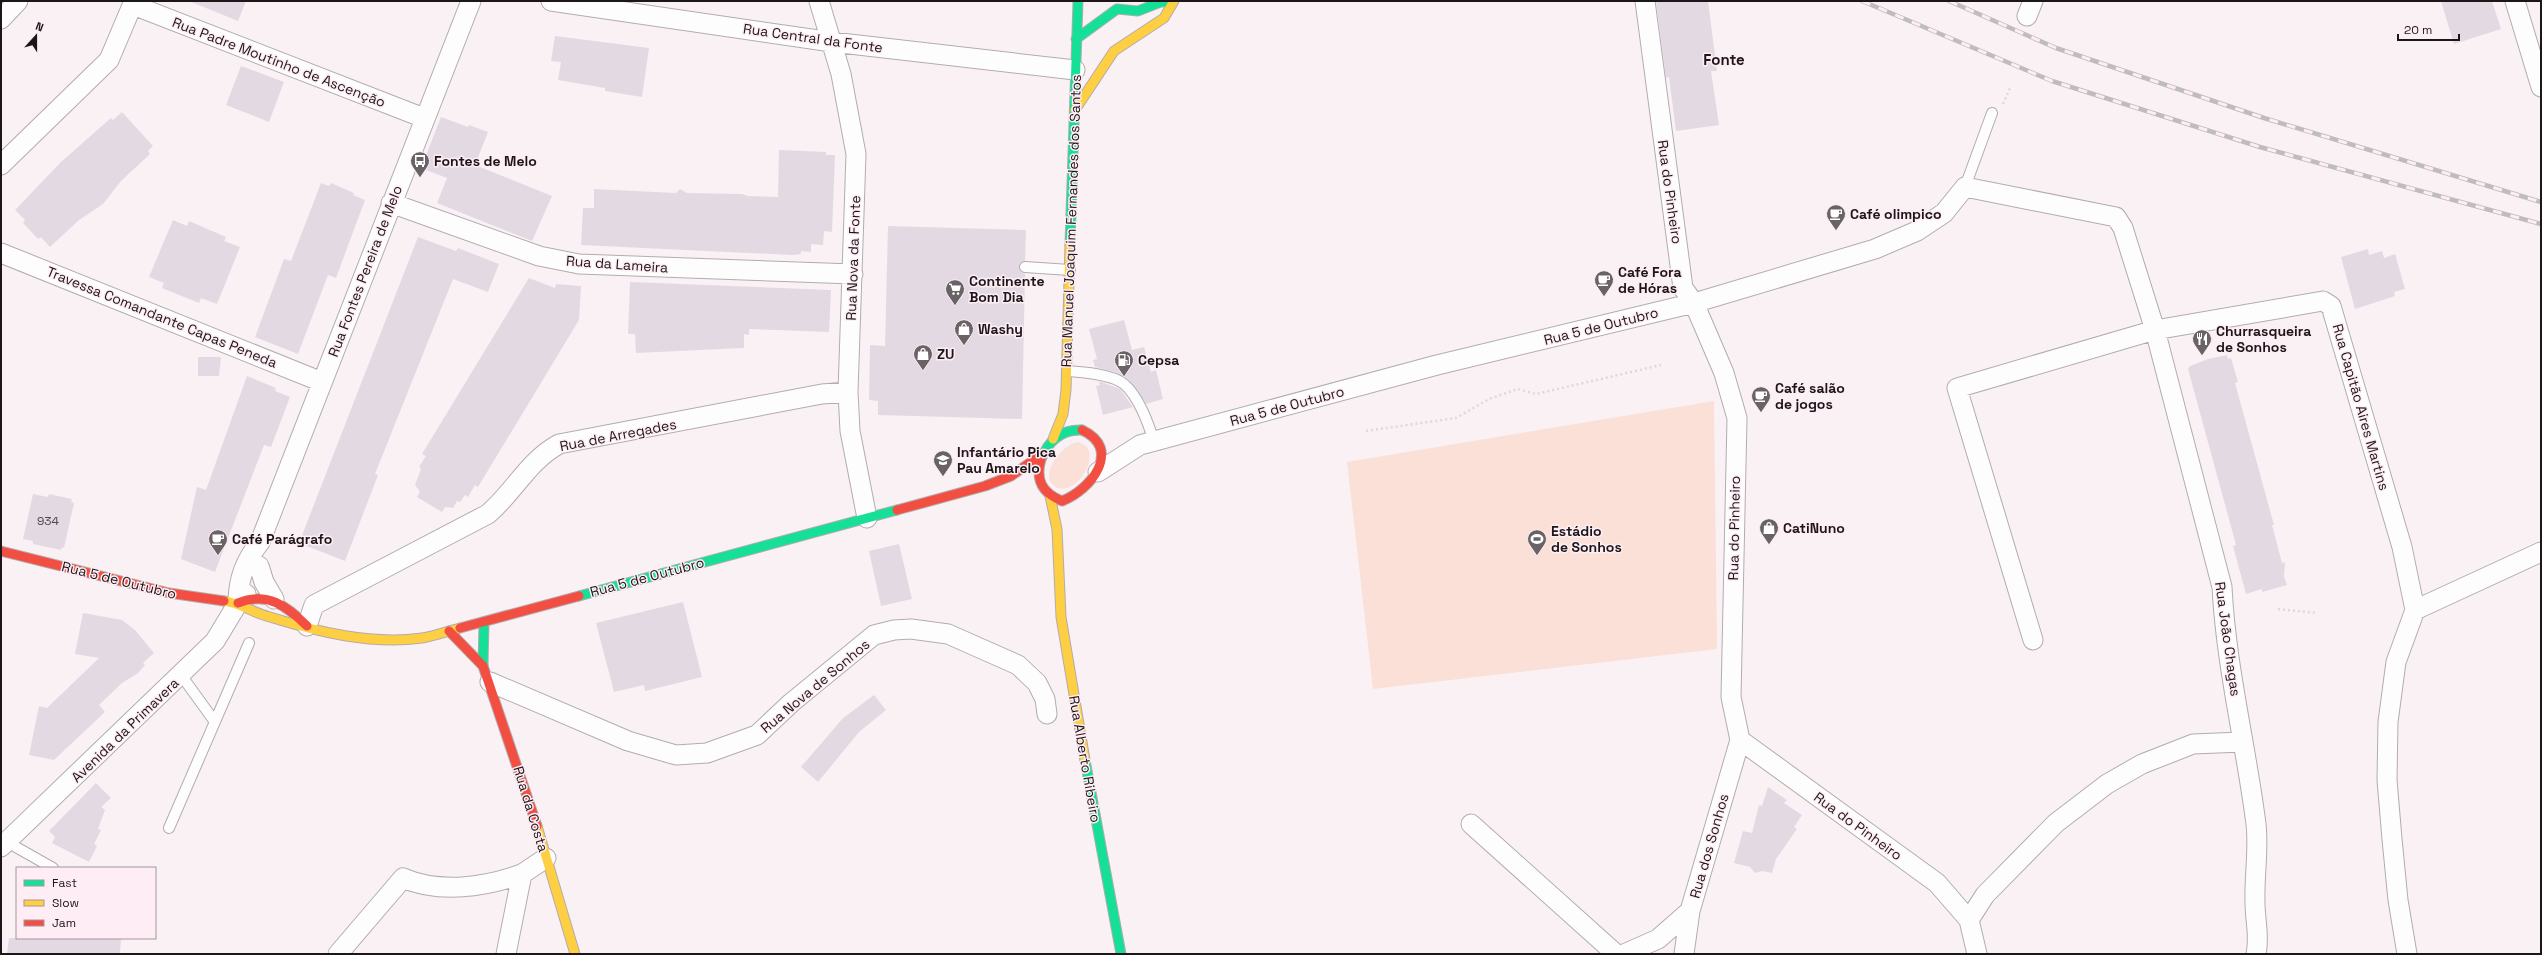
<svg xmlns="http://www.w3.org/2000/svg" width="2542" height="955" viewBox="0 0 2542 955" font-family="'Space Grotesk',sans-serif">
	<style>
		.green { fill: #fae0d6 }
		.building { fill: #e3d9e3 }
		.lines { fill: none; stroke-linecap: round; stroke-linejoin: round }
		.lane-casing { stroke: #b2acaf; stroke-width: 12 }
		.street-casing { stroke: #b2acaf; stroke-width: 21 }
		.fast-casing { stroke: #b2acaf; stroke-width: 11 }
		.slow-casing { stroke: #b2acaf; stroke-width: 11 }
		.jam-casing { stroke: #b2acaf; stroke-width: 11 }
		.path { stroke: #dbd9da; stroke-width: 2.5; stroke-dasharray: 2 3; stroke-linecap: butt }
		.lane { stroke: #fefdfe; stroke-width: 10 }
		.street { stroke: #fefdfe; stroke-width: 19 }
		.fast { stroke: #16e098; stroke-width: 9 }
		.slow { stroke: #ffcf43; stroke-width: 9 }
		.jam { stroke: #f24e42; stroke-width: 9 }
		.rail-casing { stroke: #bebcbd; stroke-width: 4.5 }
		.rail { stroke: #feedf4; stroke-width: 3; stroke-dasharray: 9; stroke-linecap: butt }
		.labels { text-anchor: middle; stroke-width: 3; stroke-linejoin: round; paint-order: stroke }
		.number-label { font-size: 12px; fill: #4e474c }
		.street-label { font-size: 14px; fill: #1c1619; stroke: #feedf4 }
		.poi-label { font-size: 14px; font-weight: bold; fill: #1c1619; stroke: #feedf4; text-anchor: start }
		.neighbourhood-label { font-size: 15px; font-weight: bold; fill: #1c1619; stroke: #feedf4 }
	</style>
	<rect width="100%" height="100%" fill="#faf1f5"/>
	<!-- green -->
	<path class="green" d="M1714,401L1717,649L1373,689L1347,462Z
		M1078,442C1107,449 1075,501 1054,486C1038,474 1064,443 1078,442Z"/>
	<!-- building -->
	<path class="building" d="M189,1H246L238,21Z
		M1656,1H1708L1717,71H1711L1719,125L1676,131L1669,77L1666,78Z
		M2441,1H2492L2501,29L2454,44Z
		M555,36L649,48L642,97L605,91V88L558,80L561,62L551,61Z
		M241,66L284,82L269,122L226,105Z
		M122,112L153,146L148,151L150,154L121,181L103,204L79,220L50,247L41,237L38,239L23,223L25,220L15,210L61,162L111,118L113,120Z
		M441,117L468,127L469,125L488,132L475,165L552,196L532,241L437,203L447,178L421,168Z
		M779,150L826,152V155H835L832,232L824,231L823,245L811,244V252L801,251V254L793,255L581,245L583,208H594V189L676,193L680,189L687,193L742,194L748,196L778,197Z
		M321,183L329,186L331,183L354,193L353,195L365,200L336,278L328,275L298,354L255,337L284,259L291,261Z
		M173,220L187,226L189,221L226,237L224,241L240,247L217,304L201,298L199,303L162,288L164,283L149,277Z
		M888,226L1026,230L1025,261L1020,263L1019,267L1021,272L1025,274L1022,419L878,415V401L869,400L870,345L885,346Z
		M418,237L456,251L458,248L499,264L488,292L453,279L375,474L378,475L345,561L299,543Z
		M2368,249L2369,255L2382,251L2384,258L2395,254L2405,289L2394,292L2395,296L2355,309L2341,257Z
		M529,278L555,288L556,284L581,286L579,320L478,487L475,485L468,497L465,495L460,502L457,501L453,508L445,507L442,512L417,497L420,492L415,485L421,469L419,467L426,456L422,454Z
		M630,282L831,290L829,332L749,329V335L744,334V348L636,353L635,334H628Z
		M1124,320L1132,350L1144,347L1151,372L1156,370L1163,399L1146,404L1128,379L1115,372L1095,367L1093,360L1097,359L1089,329Z
		M2227,355L2228,359L2231,358L2238,382L2235,383L2274,525H2272L2282,563L2285,562L2284,577L2287,585L2262,592V589L2246,594L2233,546L2236,545L2188,369L2190,366L2208,359Z
		M198,357H221L219,376H198Z
		M247,376L276,388L275,391L290,397L271,447L264,445L215,572L181,559L197,487L206,490Z
		M1099,381L1120,389L1133,407L1103,415L1096,386L1100,385Z
		M33,494L48,497L49,494L72,499L71,502L74,503L64,548L62,547L61,550L33,544V541L23,539Z
		M899,544L912,599L881,606L869,551Z
		M683,602L702,677L645,691L644,685L614,692L596,623Z
		M83,613L122,620L135,630L154,653L143,663L145,665L138,673L122,683L99,705L105,712L54,760L29,755L39,706L47,708L99,658L75,654Z
		M874,695L886,710L859,732L818,782L801,767L843,718Z
		M96,783L111,798L101,807L105,810L98,829L101,830L94,844L97,846L89,862L52,843L55,837L49,831Z
		M1768,787L1787,800L1784,803L1802,815L1794,827L1797,829L1776,859L1772,873L1762,871L1755,873L1750,867L1734,863L1743,831L1752,833L1759,805L1762,806Z
		M9,938H121L120,954H7Z"/>
	<g class="lines">
		<defs>
			<path id="lane" d="M1965,187L1992,113
				M1025,267L1070,270
				M1067,371C1082,372 1112,374 1124,384C1139,397 1148,423 1154,441
				M181,675L215,722
				M169,828L249,643
				M7,842L53,868"/>
			<path id="street" d="M551,1L832,42L1075,70
				M819,1L841,74L856,154L848,392L850,431L867,518
				M1645,1L1683,288L1694,303L1724,373L1737,418L1731,697L1740,740L1937,883L1969,920L1977,954
				M2515,1L2541,87
				M133,5L424,118
				M2027,16L2033,1
				M1,19L18,1
				M1,165L109,60L134,1
				M391,203L539,256L579,264L853,274
				M1,253L322,382
				M1098,472L1140,445L1437,365L1694,303L1875,249L1917,231L1944,213L1965,187L2116,217L2123,228L2155,330L2222,587C2226,667 2246,745 2256,824C2259,850 2254,877 2255,903C2255,921 2260,936 2256,954
				M259,566L264,582L274,599
				M238,603C238,579 245,561 260,542L471,1
				M2415,610L2541,552
				M307,626L314,605L488,514C515,491 527,462 559,444L822,394L848,392
				M2033,640L1957,388L2155,330L2323,301L2331,306L2402,547L2415,610L2396,662L2388,722L2387,780L2392,839L2398,900L2407,954
				M490,682L628,741L676,755L707,753L757,735L791,703L874,635L894,630L911,629L948,634L1018,665L1037,683L1045,699L1047,714
				M1471,824L1616,954
				M1,847L215,641L238,603L246,594
				M1969,920L1985,895L2056,823L2107,784L2142,764L2193,744L2242,742
				M338,954L403,878C440,894 485,887 522,874
				M506,954L522,874L546,858
				M1624,954L1658,939L1690,911
				M1684,954L1690,911L1740,740"/>
			<path id="fast" d="M1076,39L1117,9L1138,11L1161,2H1172
				M1070,244L1078,1
				M1041,459C1049,440 1062,429 1082,430
				M579,596L897,510
				M483,666L484,622
				M1085,760L1121,954"/>
			<path id="slow" d="M1075,110L1114,51L1164,18L1174,1
				M1053,439L1063,414L1066,390L1070,244
				M1050,496L1057,529L1061,617L1085,760
				M224,601C241,603 253,613 270,617C318,632 371,645 422,638C435,636 448,631 460,628
				M537,826L575,954"/>
			<path id="jam" d="M1041,459C1035,480 1042,493 1062,501C1091,490 1123,449 1082,430
				M897,510L985,486L1011,476L1044,453
				M1,551L169,593L224,601
				M238,603C267,591 287,606 307,626
				M460,628L579,596
				M449,631L483,666L537,826"/>
		</defs>
		<!-- lane casing -->
		<use href="#lane" class="lane-casing"/>
		<!-- street casing -->
		<use href="#street" class="street-casing"/>
		<!-- fast casing -->
		<use href="#fast" class="fast-casing"/>
		<!-- slow casing -->
		<use href="#slow" class="slow-casing"/>
		<!-- jam casing -->
		<use href="#jam" class="jam-casing"/>
		<!-- path -->
		<path class="path" d="M2003,104L2010,88
			M1366,431L1456,418L1489,399L1518,389L1536,394L1661,365
			M2278,609L2317,613"/>
		<!-- lane -->
		<use href="#lane" class="lane"/>
		<!-- street -->
		<use href="#street" class="street"/>
		<!-- fast -->
		<use href="#fast" class="fast"/>
		<!-- slow -->
		<use href="#slow" class="slow"/>
		<!-- jam -->
		<use href="#jam" class="jam"/>
		<defs>
			<path id="rail" d="M1862,1L2052,81L2260,147L2541,224
				M1949,1L2056,48L2264,118L2541,202"/>
		</defs>
		<!-- rail casing -->
		<use href="#rail" class="rail-casing"/>
		<!-- rail -->
		<use href="#rail" class="rail"/>
	</g>
	<!-- icons -->
	<defs>
		<symbol id="bus-pin" viewBox="-11 -11 22 30"><path d="M0 17L-7.5 6A9.5 9.5 0 1 1 7.5 6Z" fill="#6a6366" stroke="#feedf4"/><path d="M-5-6H5V4H4V6H2V4H-2V6H-4V4H-5ZM-3.5-4V0h7V-4ZM-3.5 1.2v1.5H-2V1.2ZM2 1.2v1.5H3.5V1.2Z" fill="#fff"/></symbol>
		<symbol id="cafe-pin" viewBox="-11 -11 22 30"><path d="M0 17L-7.5 6A9.5 9.5 0 1 1 7.5 6Z" fill="#6a6366" stroke="#feedf4"/><path d="M-5.5-4.5H6V0H3Q3 3.5 0 3.5H-2.5Q-5.5 3.5-5.5 0ZM3-3.2v2h1.7v-2ZM-6 4.5H4V6H-6Z" fill="#fff"/></symbol>
		<symbol id="supermarket-pin" viewBox="-11 -11 22 30"><path d="M0 17L-7.5 6A9.5 9.5 0 1 1 7.5 6Z" fill="#6a6366" stroke="#feedf4"/><path d="M-6-5.5h2.5l.6 2H6L4.5 2H-2.5L-4.4-4H-6ZM-1.5 3.2a1.3 1.3 0 1 0 .1 0ZM3 3.2a1.3 1.3 0 1 0 .1 0Z" fill="#fff"/></symbol>
		<symbol id="shop-pin" viewBox="-11 -11 22 30"><path d="M0 17L-7.5 6A9.5 9.5 0 1 1 7.5 6Z" fill="#6a6366" stroke="#feedf4"/><path d="M-5-2.5h2.3a2.7 3.5 0 0 1 5.4 0H5L5.5 6h-11ZM-1.5-2.5h3a1.5 2.3 0 0 0-3 0Z" fill="#fff"/></symbol>
		<symbol id="restaurant-pin" viewBox="-11 -11 22 30"><path d="M0 17L-7.5 6A9.5 9.5 0 1 1 7.5 6Z" fill="#6a6366" stroke="#feedf4"/><path d="M-5-6h1v4h1v-4h1v4h1v-4h1v5L-1.5 .5V6h-2V.5L-5-1ZM5-6V6H3V1.5H1.5Q1.5-4 5-6Z" fill="#fff"/></symbol>
		<symbol id="fuel-pin" viewBox="-11 -11 22 30"><path d="M0 17L-7.5 6A9.5 9.5 0 1 1 7.5 6Z" fill="#6a6366" stroke="#feedf4"/><path d="M-5.5-6h7V0h2V4h1.3V-2.5L3-4.5l.8-.8L6-3V5H2.5V1h-1V6h-7ZM-4.2-4.7v3.2H.2V-4.7Z" fill="#fff"/></symbol>
		<symbol id="school-pin" viewBox="-11 -11 22 30"><path d="M0 17L-7.5 6A9.5 9.5 0 1 1 7.5 6Z" fill="#6a6366" stroke="#feedf4"/><path d="M0-5L7-2L0 1L-7-2ZM-4 1L0 2.5L4 1V4Q0 6-4 4Z" fill="#fff"/></symbol>
		<symbol id="stadium-pin" viewBox="-11 -11 22 30"><path d="M0 17L-7.5 6A9.5 9.5 0 1 1 7.5 6Z" fill="#6a6366" stroke="#feedf4"/><path d="M0-5a6.5 5 0 1 0 0 10a6.5 5 0 1 0 0-10ZM-3.5-1.8h7v3.6h-7Z" fill="#fff"/></symbol>
	</defs>
	<g fill-rule="evenodd">
		<use href="#bus-pin" x="409" y="150" width="22" height="30"/>
		<use href="#cafe-pin" x="1825" y="203" width="22" height="30"/>
		<use href="#cafe-pin" x="1593" y="269" width="22" height="30"/>
		<use href="#supermarket-pin" x="944" y="278" width="22" height="30"/>
		<use href="#shop-pin" x="953" y="318" width="22" height="30"/>
		<use href="#restaurant-pin" x="2191" y="328" width="22" height="30"/>
		<use href="#shop-pin" x="912" y="343" width="22" height="30"/>
		<use href="#fuel-pin" x="1113" y="349" width="22" height="30"/>
		<use href="#cafe-pin" x="1750" y="385" width="22" height="30"/>
		<use href="#school-pin" x="932" y="449" width="22" height="30"/>
		<use href="#shop-pin" x="1758" y="517" width="22" height="30"/>
		<use href="#cafe-pin" x="207" y="528" width="22" height="30"/>
		<use href="#stadium-pin" x="1526" y="528" width="22" height="30"/>
	</g>
	<g class="labels">
		<!-- number labels -->
		<g class="number-label">
			<text x="48" y="525">934</text>
		</g>
		<!-- street labels -->
		<g class="street-label">
			<text transform="translate(813 38) rotate(8)" y="5">Rua Central da Fonte</text>
			<text transform="translate(279 62) rotate(21)" y="5">Rua Padre Moutinho de Ascenção</text>
			<text transform="translate(1670 192) rotate(82)" y="5">Rua do Pinheiro</text>
			<text transform="translate(1071 221) rotate(-88)" y="5">Rua Manuel Joaquim Fernandes dos Santos</text>
			<text transform="translate(853 258) rotate(-88)" y="5">Rua Nova da Fonte</text>
			<text transform="translate(617 264) rotate(4)" y="5">Rua da Lameira</text>
			<text transform="translate(365 271) rotate(-69)" y="5">Rua Fontes Pereira de Melo</text>
			<text transform="translate(162 317) rotate(22)" y="5">Travessa Comandante Capas Peneda</text>
			<text transform="translate(1601 326) rotate(-14)" y="5">Rua 5 de Outubro</text>
			<text transform="translate(1287 406) rotate(-15)" y="5">Rua 5 de Outubro</text>
			<text transform="translate(2361 407) rotate(74)" y="5">Rua Capitão Aires Martins</text>
			<text transform="translate(618 435) rotate(-11)" y="5">Rua de Arregades</text>
			<text transform="translate(1734 528) rotate(-89)" y="5">Rua do Pinheiro</text>
			<text transform="translate(647 577) rotate(-15)" y="5">Rua 5 de Outubro</text>
			<text transform="translate(119 580) rotate(14)" y="5">Rua 5 de Outubro</text>
			<text transform="translate(2228 639) rotate(82)" y="5">Rua João Chagas</text>
			<text transform="translate(815 686) rotate(-40)" y="5">Rua Nova de Sonhos</text>
			<text transform="translate(125 730) rotate(-44)" y="5">Avenida da Primavera</text>
			<text transform="translate(1085 759) rotate(80)" y="5">Rua Alberto Ribeiro</text>
			<text transform="translate(531 809) rotate(73)" y="5">Rua da Costa</text>
			<text transform="translate(1858 826) rotate(36)" y="5">Rua do Pinheiro</text>
			<text transform="translate(1709 846) rotate(-74)" y="5">Rua dos Sonhos</text>
		</g>
		<!-- poi labels -->
		<g class="poi-label">
			<text x="434" y="166">Fontes de Melo</text>
			<text x="1850" y="219">Café olimpico</text>
			<text x="1618" y="277">Café Fora<tspan x="1618" dy="16">de Hóras</tspan></text>
			<text x="969" y="286">Continente<tspan x="969" dy="16">Bom Dia</tspan></text>
			<text x="978" y="334">Washy</text>
			<text x="2216" y="336">Churrasqueira<tspan x="2216" dy="16">de Sonhos</tspan></text>
			<text x="937" y="359">ZU</text>
			<text x="1138" y="365">Cepsa</text>
			<text x="1775" y="393">Café salão<tspan x="1775" dy="16">de jogos</tspan></text>
			<text x="957" y="457">Infantário Pica<tspan x="957" dy="16">Pau Amarelo</tspan></text>
			<text x="1783" y="533">CatiNuno</text>
			<text x="1551" y="536">Estádio<tspan x="1551" dy="16">de Sonhos</tspan></text>
			<text x="232" y="544">Café Parágrafo</text>
		</g>
		<!-- neighbourhood labels -->
		<g class="neighbourhood-label">
			<text x="1724" y="65">Fonte</text>
		</g>
	</g>
	<!-- border -->
	<rect width="2542" height="955" fill="none" stroke="#1c1619" stroke-width="4"/>
	<!-- legend -->
	<rect x="16" y="867" width="140" height="72" fill="#feedf4" stroke="#a4979c"/>
	<rect x="24" y="880" width="20" height="6" fill="#16e098" stroke="#a4979c"/>
	<text x="52" y="887" font-size="12" fill="#1c1619">Fast</text>
	<rect x="24" y="900" width="20" height="6" fill="#ffcf43" stroke="#a4979c"/>
	<text x="52" y="907" font-size="12" fill="#1c1619">Slow</text>
	<rect x="24" y="920" width="20" height="6" fill="#f24e42" stroke="#a4979c"/>
	<text x="52" y="927" font-size="12" fill="#1c1619">Jam</text>
	<!-- north arrow -->
	<g transform="translate(36 36) rotate(21)" stroke="#feedf4" stroke-width="3" paint-order="stroke">
	<path d="M0-3L7 15L0 10L-7 15Z" fill="#1c1619"/>
	<text y="-6" font-size="11" font-weight="bold" text-anchor="middle" fill="#1c1619">N</text>
	</g>
	<!-- scale -->
	<path d="M2398 34v6h61v-6" fill="none" stroke="#1c1619" stroke-width="2"/>
	<text x="2404" y="34" font-size="12" fill="#1c1619" stroke="#feedf4" stroke-width="3" paint-order="stroke">20 m</text>
</svg>
